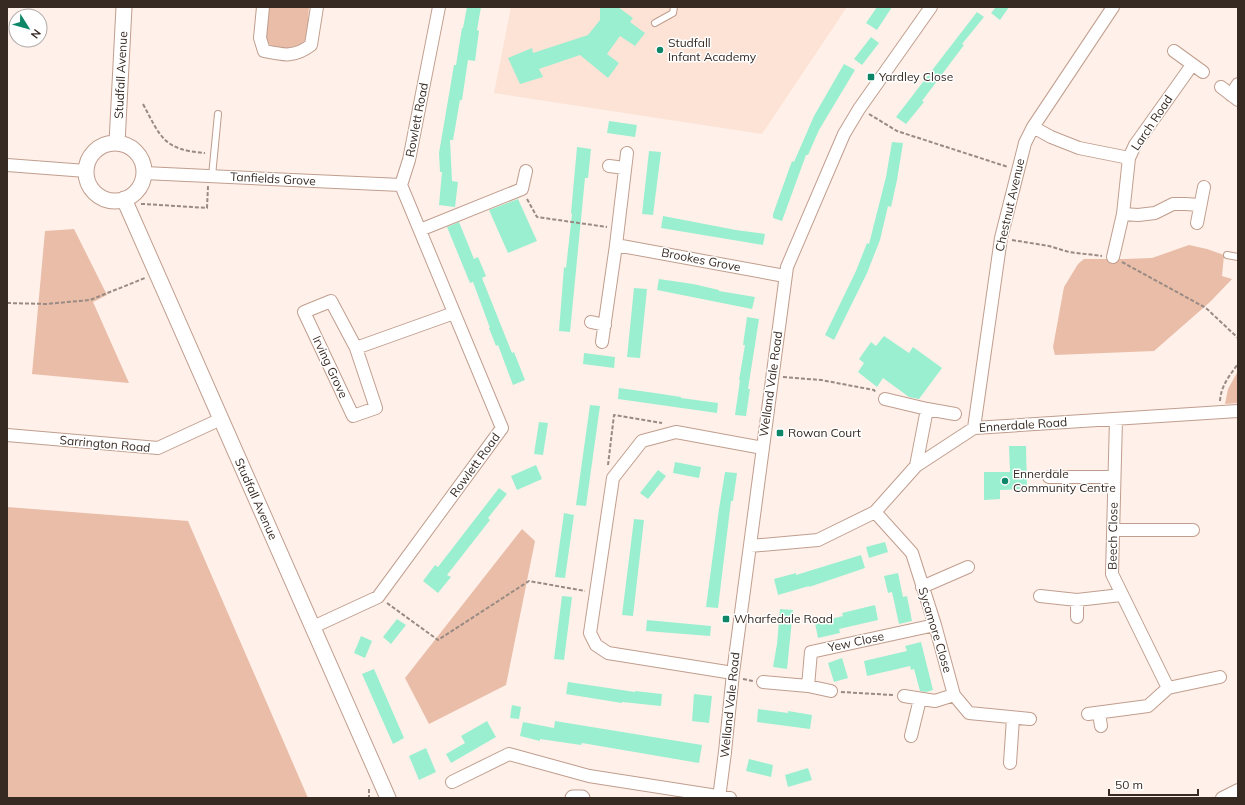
<svg xmlns="http://www.w3.org/2000/svg" width="1245" height="805" viewBox="0 0 1245 805" font-family="Mulish,sans-serif">
	<style>
		.built { fill: #fde3d6 }
		.green { fill: #e9bda8 }
		.building { fill: #9aefd0 }
		.lines { fill: none; stroke-linecap: round; stroke-linejoin: round }
		.service-casing { stroke: #c09e8e; stroke-width: 8 }
		.minor-casing { stroke: #c09e8e; stroke-width: 14 }
		.tertiary-casing { stroke: #c09e8e; stroke-width: 17 }
		.path { stroke: #998b84; stroke-width: 2; stroke-dasharray: 4 2; stroke-linecap: butt }
		.service { stroke: #fff; stroke-width: 6 }
		.minor { stroke: #fff; stroke-width: 12 }
		.tertiary { stroke: #fff; stroke-width: 15 }
		.poi-dot { fill: #0e8768; stroke: #fff; stroke-width: 1.5 }
		.labels { text-anchor: middle; stroke-width: 3; stroke-linejoin: round; paint-order: stroke }
		.poi-label { font-size: 12px; fill: #372a23; stroke: #fff; text-anchor: start }
		.street-label { font-size: 12px; fill: #372a23; stroke: #fff }
	</style>
	<rect width="100%" height="100%" fill="#fff0e9"/>
	<!-- built -->
	<path class="built" d="M511,7H847L762,134L494,93Z"/>
	<!-- green -->
	<path class="green" d="M267,7H309C308,15 309,32 306,38C300,52 274,54 267,41C263,34 266,15 267,7Z
		M74,229L107,295L93,302L129,383L32,374L45,231Z
		M1189,245L1207,249L1224,255L1222,276L1232,279L1210,302L1154,351L1055,355L1053,347L1064,287L1078,264L1084,259H1125L1152,258Z
		M1238,371V403L1225,404L1228,389Z
		M7,507L188,521L308,798H7Z
		M522,529L535,541L506,685L429,724L405,678Z"/>
	<!-- building -->
	<path class="building" d="M467,7H481L477,30L479,31L475,61L468,60L462,100H460L453,140H450L452,181L458,182L455,207L439,205L442,172H440L439,153L454,65H456L462,28H463Z
		M600,7H618L633,18L630,22L645,33L635,46L620,36L607,54L619,63L608,78L580,55L539,69L543,77L520,84L508,58L532,48L533,53L588,35L600,20Z
		M877,7H892L877,30L866,23Z
		M996,7H1009L1000,20L991,13Z
		M977,12L984,17L962,44L964,45L922,101L924,102L906,124L896,117Z
		M871,37L879,43L862,65L854,59Z
		M844,64L855,70L819,130L808,155H806L782,221L773,218V214L792,161L794,162L814,116Z
		M609,121L637,125L635,137L607,133Z
		M892,142L903,143L897,180L891,207L888,206L880,240L867,273L834,340L825,335L856,271L867,243L869,244L886,177Z
		M577,147L591,149L588,178H585L570,332L559,331L564,267L566,268L572,214L571,213Z
		M649,151L661,152L653,215L642,214Z
		M518,199L537,241L508,253L489,210Z
		M663,216L736,230L765,234L763,245L661,228Z
		M459,222L474,259L478,257L486,276L482,278L512,353L514,352L525,380L513,385L498,345L496,346L489,328H490L473,282L470,283L447,227Z
		M659,279L693,284L719,290V291L755,297L752,309L657,290Z
		M634,288L647,289L640,358L627,357Z
		M747,317L759,319L748,389H750L746,416L735,415L740,380H739L745,345H743Z
		M884,336L909,353L913,347L942,368L919,399L909,397L883,378L877,387L858,372L864,363L859,359L871,342L876,346Z
		M584,353L615,357L614,368L583,364Z
		M619,388L655,393L681,397V398L718,403L717,413L618,399Z
		M590,405L600,406L586,506L576,505Z
		M539,422L548,423L543,455L534,454Z
		M1009,446H1026L1027,489L1000,490V499L984,500V472H1010Z
		M675,462L701,467L699,478L673,473Z
		M536,465L542,479L517,490L511,476Z
		M658,470L666,476L648,499L640,493Z
		M725,472L737,473L733,501H731L718,608L706,607L719,509Z
		M499,488L507,494L488,518L490,520L447,575L451,577L438,593L423,581L435,565L438,567Z
		M564,513L574,515L565,578L555,577Z
		M634,519L644,520L633,616L622,615Z
		M885,542L888,552L869,558L866,547Z
		M861,555L865,568L809,587V586L778,595L774,579L796,573V575Z
		M898,573L903,597L907,596L912,621L899,624L892,592L888,593L884,576Z
		M562,596L572,597L564,660L554,659Z
		M875,605L878,620L839,629L840,633L818,638L815,623L843,616L842,613Z
		M780,609L793,610L787,669L773,667L777,644Z
		M397,619L406,625L391,644L383,637Z
		M647,620L711,626L710,636L646,631Z
		M361,636L372,641L365,658L354,653Z
		M921,642L933,690L926,692L920,691L914,669L911,670L910,666L867,676L864,661L907,651L905,646Z
		M842,658L848,678L834,682L828,663Z
		M374,669L404,738L393,744L362,674Z
		M568,682L635,692V691L662,694L661,706L622,702V703L566,694Z
		M694,694L712,696L709,723L692,721Z
		M512,705L521,707L519,719L510,718Z
		M758,709L788,713V711L812,715L810,729L757,722Z
		M487,721L496,737L451,763L446,754L465,743L461,736Z
		M555,721L702,745L699,763L582,743L581,745L540,739V741L520,736L523,722L554,728Z
		M426,748L436,772L419,780L409,756Z
		M749,759L773,765L771,777L746,771Z
		M808,768L812,780L788,787L785,775Z"/>
	<g class="lines">
		<defs>
			<path id="service" d="M655,23L673,13L674,7
				M212,176L218,114
				M1227,255L1238,257"/>
			<path id="minor" d="M263,7L260,38L264,51C283,55 294,58 311,45L317,7
				M1174,51L1203,72
				M1221,87L1238,100
				M1231,95L1238,84
				M1033,127L1051,137L1079,148L1129,158L1135,145L1192,65
				M627,153L616,245L785,276
				M1129,158L1123,214L1138,215L1155,213L1173,204H1185L1200,205
				M7,165L86,171
				M609,166L625,168
				M144,173L401,185
				M1197,223L1204,187
				M420,230L522,189L526,171
				M1113,257L1123,214
				M591,322L605,325
				M602,342L616,245
				M356,348L331,301L304,312L353,416L376,408L356,348L454,313
				M885,399L927,409L916,466
				M927,409L955,414
				M1116,419L1112,574L1168,688
				M974,428L1001,238L1025,143L1033,127L1113,7
				M7,435L158,448L221,419
				M1049,477H1114
				M875,512L912,553L935,625L954,695L969,713L1030,719
				M1113,530H1193
				M750,546L818,540L875,512L916,466L974,428L1238,411
				M922,587L968,567
				M1040,596L1077,600L1121,595
				M1077,617V600
				M313,627L378,597L502,428L401,185L409,160L439,7
				M733,673L608,653L596,645L590,633L613,478L642,441L676,432L763,448
				M763,682L808,686L811,652L935,625
				M808,686L831,691
				M904,696L935,701L954,695
				M1099,713L1101,726
				M1088,714L1148,706L1168,688L1220,677
				M911,736L920,699
				M1010,763L1013,718
				M452,782L509,754L589,776L730,798
				M719,798L725,752L733,673L787,267L844,134L859,109L931,7
				M1222,798L1238,790"/>
			<path id="tertiary" d="M117,143L124,7
				M86 172a29 29 0 1 1 58 0a29 29 0 1 1-58 0Z
				M124,199L388,798
				M573,798H582"/>
		</defs>
		<!-- service casing -->
		<use href="#service" class="service-casing"/>
		<!-- minor casing -->
		<use href="#minor" class="minor-casing"/>
		<!-- tertiary casing -->
		<use href="#tertiary" class="tertiary-casing"/>
		<!-- path -->
		<path class="path" d="M143,104C161,138 164,150 205,153
			M869,114L897,131L1008,167
			M527,199L537,217L607,227
			M141,204H145L207,208L208,186
			M1012,240L1049,246L1069,252L1102,256
			M1122,262L1206,308L1238,338
			M7,303L46,304L90,300L145,278
			M783,377L821,380L874,390L876,393
			M1220,401C1221,386 1229,376 1238,364
			M608,465L614,415L662,423
			M387,603L438,640L529,581L585,591
			M743,679L753,681
			M841,692L893,695
			M369,789V798"/>
		<!-- service -->
		<use href="#service" class="service"/>
		<!-- minor -->
		<use href="#minor" class="minor"/>
		<!-- tertiary -->
		<use href="#tertiary" class="tertiary"/>
	</g>
	<!-- markers -->
	<g class="poi-dot">
		<circle cx="660" cy="50" r="4"/>
		<rect x="867" y="73" width="8" height="8" rx="2"/>
		<rect x="776" y="429" width="8" height="8" rx="2"/>
		<circle cx="1005" cy="481" r="4"/>
		<rect x="722" y="615" width="8" height="8" rx="2"/>
	</g>
	<g class="labels">
		<!-- poi labels -->
		<g class="poi-label">
			<text x="668" y="47">Studfall<tspan x="668" dy="14">Infant Academy</tspan></text>
			<text x="879" y="81">Yardley Close</text>
			<text x="788" y="437">Rowan Court</text>
			<text x="1013" y="478">Ennerdale<tspan x="1013" dy="14">Community Centre</tspan></text>
			<text x="734" y="623">Wharfedale Road</text>
		</g>
		<!-- street labels -->
		<g class="street-label">
			<text transform="translate(121 75) rotate(-87)" y="4">Studfall Avenue</text>
			<text transform="translate(417 120) rotate(-79)" y="4">Rowlett Road</text>
			<text transform="translate(1152 123) rotate(-56)" y="4">Larch Road</text>
			<text transform="translate(273 179) rotate(3)" y="4">Tanfields Grove</text>
			<text transform="translate(1010 205) rotate(-77)" y="4">Chestnut Avenue</text>
			<text transform="translate(701 260) rotate(11)" y="4">Brookes Grove</text>
			<text transform="translate(330 367) rotate(65)" y="4">Irving Grove</text>
			<text transform="translate(771 384) rotate(-82)" y="4">Welland Vale Road</text>
			<text transform="translate(1023 425) rotate(-4)" y="4">Ennerdale Road</text>
			<text transform="translate(105 444) rotate(5)" y="4">Sarrington Road</text>
			<text transform="translate(475 465) rotate(-54)" y="4">Rowlett Road</text>
			<text transform="translate(256 499) rotate(66)" y="4">Studfall Avenue</text>
			<text transform="translate(1113 536) rotate(-89)" y="4">Beech Close</text>
			<text transform="translate(935 630) rotate(73)" y="4">Sycamore Close</text>
			<text transform="translate(856 642) rotate(-12)" y="4">Yew Close</text>
			<text transform="translate(730 705) rotate(-84)" y="4">Welland Vale Road</text>
		</g>
	</g>
	<!-- border -->
	<rect width="1245" height="805" fill="none" stroke="#372a23" stroke-width="16"/>
	<!-- north arrow -->
	<g transform="translate(28 28) rotate(127)"><circle r="19" fill="#ffffff" stroke="#afaaa7"/>
	<path d="M0-3L7 15L0 10L-7 15Z" fill="#0e8768"/>
	<text y="-6" font-size="11" font-weight="bold" text-anchor="middle" fill="#372a23">N</text>
	</g>
	<!-- scale -->
	<path d="M1109 789v6h89v-6" fill="none" stroke="#372a23" stroke-width="2"/>
	<text x="1115" y="789" font-size="12" fill="#372a23" stroke="#ffffff" stroke-width="3" paint-order="stroke">50 m</text>
</svg>
